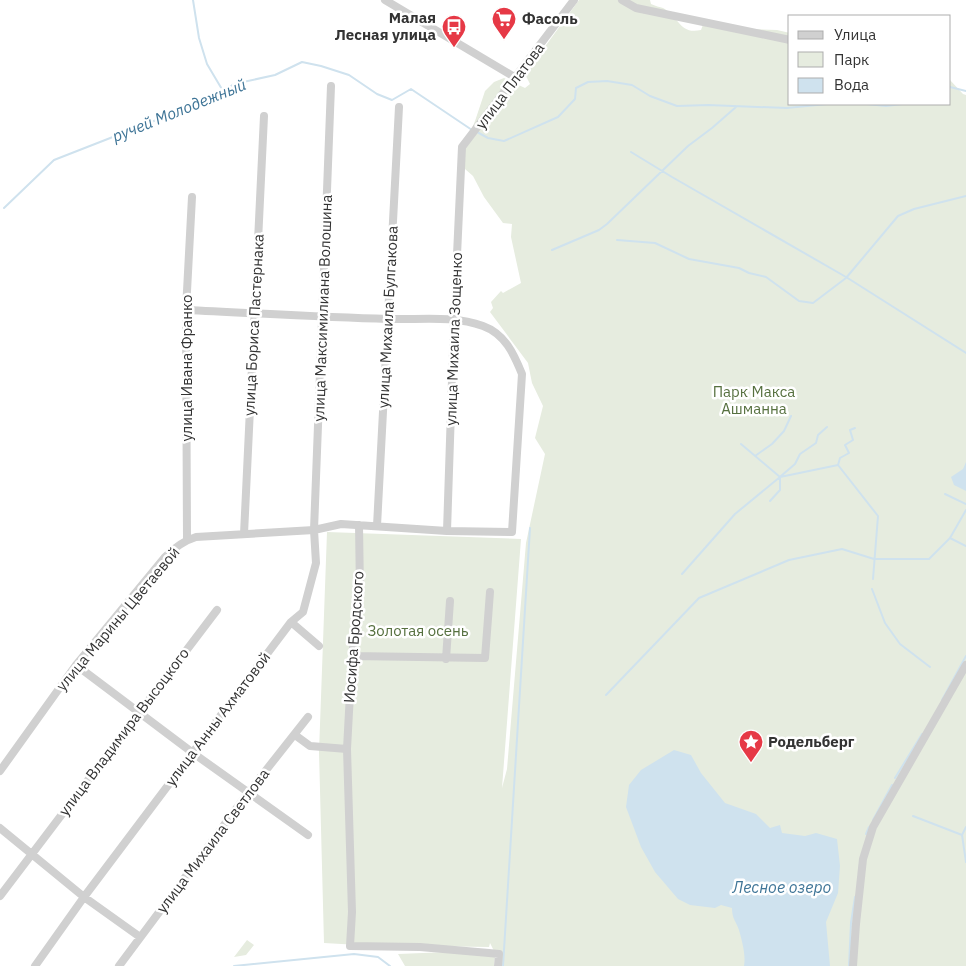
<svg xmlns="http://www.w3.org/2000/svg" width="966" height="966" viewBox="0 0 966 966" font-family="'IBM Plex Sans',sans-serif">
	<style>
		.green { fill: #e6ecdf }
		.water { fill: #cfe2ee }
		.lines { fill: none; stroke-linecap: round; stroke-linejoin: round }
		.stream { stroke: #cfe2ee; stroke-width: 2 }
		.minor { stroke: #d0d0d0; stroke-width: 8 }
		.labels { text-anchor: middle; stroke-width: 5; stroke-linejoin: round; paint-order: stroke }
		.poi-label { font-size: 15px; font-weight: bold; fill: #333; stroke: #fff; text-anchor: start }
		.street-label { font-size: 15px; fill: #333; stroke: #fff }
		.park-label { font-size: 15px; fill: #56703f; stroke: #fff }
		.water-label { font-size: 16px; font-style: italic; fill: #3f7597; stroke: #fff }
	</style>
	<rect width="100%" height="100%" fill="#fff"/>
	<!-- green -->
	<path class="green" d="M579,0H650L651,4C655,6 660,7 663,8C679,16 679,35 701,30L705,19L749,29L777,30L790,33V104H950V80L963,94L966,95V966H498V959L490,943L489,947L359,945L324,943L319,752L327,532L521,539L502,788L507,769L526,543L545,454L535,438L543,406L532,383L528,363L490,312L493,308L491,302L501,291L503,293L521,283L511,237L512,224L503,223L484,197L473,176L465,169L460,157L475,121L485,91L494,82L504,78L525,88L530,84L525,74Z
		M247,940L254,945L246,955L234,957Z
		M448,952L495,956L494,966H405L398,954Z"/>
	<!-- water -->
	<path class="water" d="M966,462V491L954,485L951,477L963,469Z
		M674,750L691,755L701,773L725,803L756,814L770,828L780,825L782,833L805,836L816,833L837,839L840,866L838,893L826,922L830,966H744C746,955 742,941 739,930C736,921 732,919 732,908L721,905L715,908L690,905L678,899L655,872L641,847L626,807L629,785L641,770Z"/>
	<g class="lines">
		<!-- stream -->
		<path class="stream" d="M193,0L199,38L207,64L223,91
			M950,87L966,91
			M867,104L886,106L902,104
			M477,132L488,138L504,141L558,117L575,99L576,88L588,82L607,81L632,85L650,96L677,106L708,105L787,108L827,104
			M631,152L672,177L846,277L966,353
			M4,208L54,160L210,99L234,84L275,75L302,62L321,66L349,75L377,94L392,100L411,89L472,130
			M617,240L655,243L689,259L739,268L749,273L766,277L799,301L813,303L846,278L898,216L914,209L966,196
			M552,250L599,230L607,224L688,146L712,128L736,107
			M741,444L780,477V490L770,501
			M755,456L772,444L784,431L791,416
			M838,465L840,458L849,453L845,445L853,440L850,430L855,428
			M781,476L795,464L800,454L816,443L818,435L827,427
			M945,494L966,504
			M950,538L966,510
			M682,574L735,514L780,477L838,465L878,516L873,579
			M872,589L885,623L900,644L930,667
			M606,695L699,598L789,560L842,549L874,559H929L950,538L966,546
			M942,700L966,656
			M895,778L922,734
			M913,816L962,835
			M873,820L892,785
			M966,827L962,835L966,862
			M866,834L869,827
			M234,966L354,954L378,957L390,966
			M503,966L530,528
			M849,966L851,923L855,897"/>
		<!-- minor -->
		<path class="minor" d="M385,0L516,78
			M622,0L636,8L790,40
			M359,525L360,592L352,656L347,749L352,912L350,946L420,947L489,953L499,954L498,966
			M377,526L399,107
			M447,531L454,320L462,147L574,0
			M244,534L264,116
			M187,539L186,310L192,197
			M291,622L319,646
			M352,656L485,658L490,592
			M446,659L450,601
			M76,665L193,753L308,835
			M295,735L310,746L347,749
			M0,771L76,665L165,557C174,548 183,541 196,537L314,530L341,524L447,531L512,532L522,374C514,354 505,334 483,326C453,315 419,320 388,319C321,317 253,313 186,310
			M0,828L84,897L140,937
			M0,896L217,610
			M35,966L84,897L291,622L303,612L316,563L314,530L331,86
			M119,966L248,793L308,717
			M853,966L856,924L863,859L873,827L966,665"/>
	</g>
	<!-- icons -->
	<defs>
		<symbol id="supermarket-pin" viewBox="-11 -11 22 30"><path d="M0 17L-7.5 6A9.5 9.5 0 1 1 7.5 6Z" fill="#e63946" stroke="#fff"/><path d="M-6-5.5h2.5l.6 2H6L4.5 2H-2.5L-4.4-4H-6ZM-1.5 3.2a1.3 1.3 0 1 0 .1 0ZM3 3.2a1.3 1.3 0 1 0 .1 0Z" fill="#fff"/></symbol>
		<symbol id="bus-pin" viewBox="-11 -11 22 30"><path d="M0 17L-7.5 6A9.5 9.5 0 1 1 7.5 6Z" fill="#e63946" stroke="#fff"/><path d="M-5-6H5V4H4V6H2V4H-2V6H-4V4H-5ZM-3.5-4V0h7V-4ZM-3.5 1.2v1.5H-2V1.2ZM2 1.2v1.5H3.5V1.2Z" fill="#fff"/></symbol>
		<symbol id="sight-pin" viewBox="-11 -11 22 30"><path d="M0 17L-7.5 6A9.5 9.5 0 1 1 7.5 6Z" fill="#e63946" stroke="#fff"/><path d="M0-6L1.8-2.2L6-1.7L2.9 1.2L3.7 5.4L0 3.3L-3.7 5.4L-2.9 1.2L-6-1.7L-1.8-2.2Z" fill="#fff"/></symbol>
	</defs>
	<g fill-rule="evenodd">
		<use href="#supermarket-pin" x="490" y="5" width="28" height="38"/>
		<use href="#bus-pin" x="440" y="13" width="28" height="38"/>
		<use href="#sight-pin" x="737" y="728" width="28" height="38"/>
	</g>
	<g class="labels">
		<!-- poi labels -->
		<g class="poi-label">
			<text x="436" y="23" text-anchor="end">Малая<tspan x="436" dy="17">Лесная улица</tspan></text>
			<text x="522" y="24">Фасоль</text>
			<text x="768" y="747">Родельберг</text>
		</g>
		<!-- street labels -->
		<g class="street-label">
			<text transform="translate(510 86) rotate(-53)" y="5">улица Платова</text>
			<text transform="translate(323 308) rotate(-88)" y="5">улица Максимилиана Волошина</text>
			<text transform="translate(388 317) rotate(-87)" y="5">улица Михаила Булгакова</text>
			<text transform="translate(254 325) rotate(-87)" y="5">улица Бориса Пастернака</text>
			<text transform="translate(454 339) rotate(-88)" y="5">улица Михаила Зощенко</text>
			<text transform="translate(187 368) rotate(-90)" y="5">улица Ивана Франко</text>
			<text transform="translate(118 619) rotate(-50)" y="5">улица Марины Цветаевой</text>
			<text transform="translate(354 637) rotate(-86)" y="5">Иосифа Бродского</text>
			<text transform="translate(218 719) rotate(-53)" y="5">улица Анны Ахматовой</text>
			<text transform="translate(124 732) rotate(-53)" y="5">улица Владимира Высоцкого</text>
			<text transform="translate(213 841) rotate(-53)" y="5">улица Михаила Светлова</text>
		</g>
		<!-- park labels -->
		<g class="park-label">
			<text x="754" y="397">Парк Макса<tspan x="754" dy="17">Ашманна</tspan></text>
			<text x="418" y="636">Золотая осень</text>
		</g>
		<!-- water labels -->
		<g class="water-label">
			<text transform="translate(179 110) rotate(-22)" y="6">ручей Молодежный</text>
			<text x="782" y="893">Лесное озеро</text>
		</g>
	</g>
	<!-- legend -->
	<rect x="788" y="15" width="162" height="90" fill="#ffffff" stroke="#adadad"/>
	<rect x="798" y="31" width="25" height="8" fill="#d0d0d0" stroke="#adadad"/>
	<text x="834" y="40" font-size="15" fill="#333333">Улица</text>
	<rect x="798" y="52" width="25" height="15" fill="#e6ecdf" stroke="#adadad"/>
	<text x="834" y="65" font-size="15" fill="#333333">Парк</text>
	<rect x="798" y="78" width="25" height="15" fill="#cfe2ee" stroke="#adadad"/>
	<text x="834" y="90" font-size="15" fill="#333333">Вода</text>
</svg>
